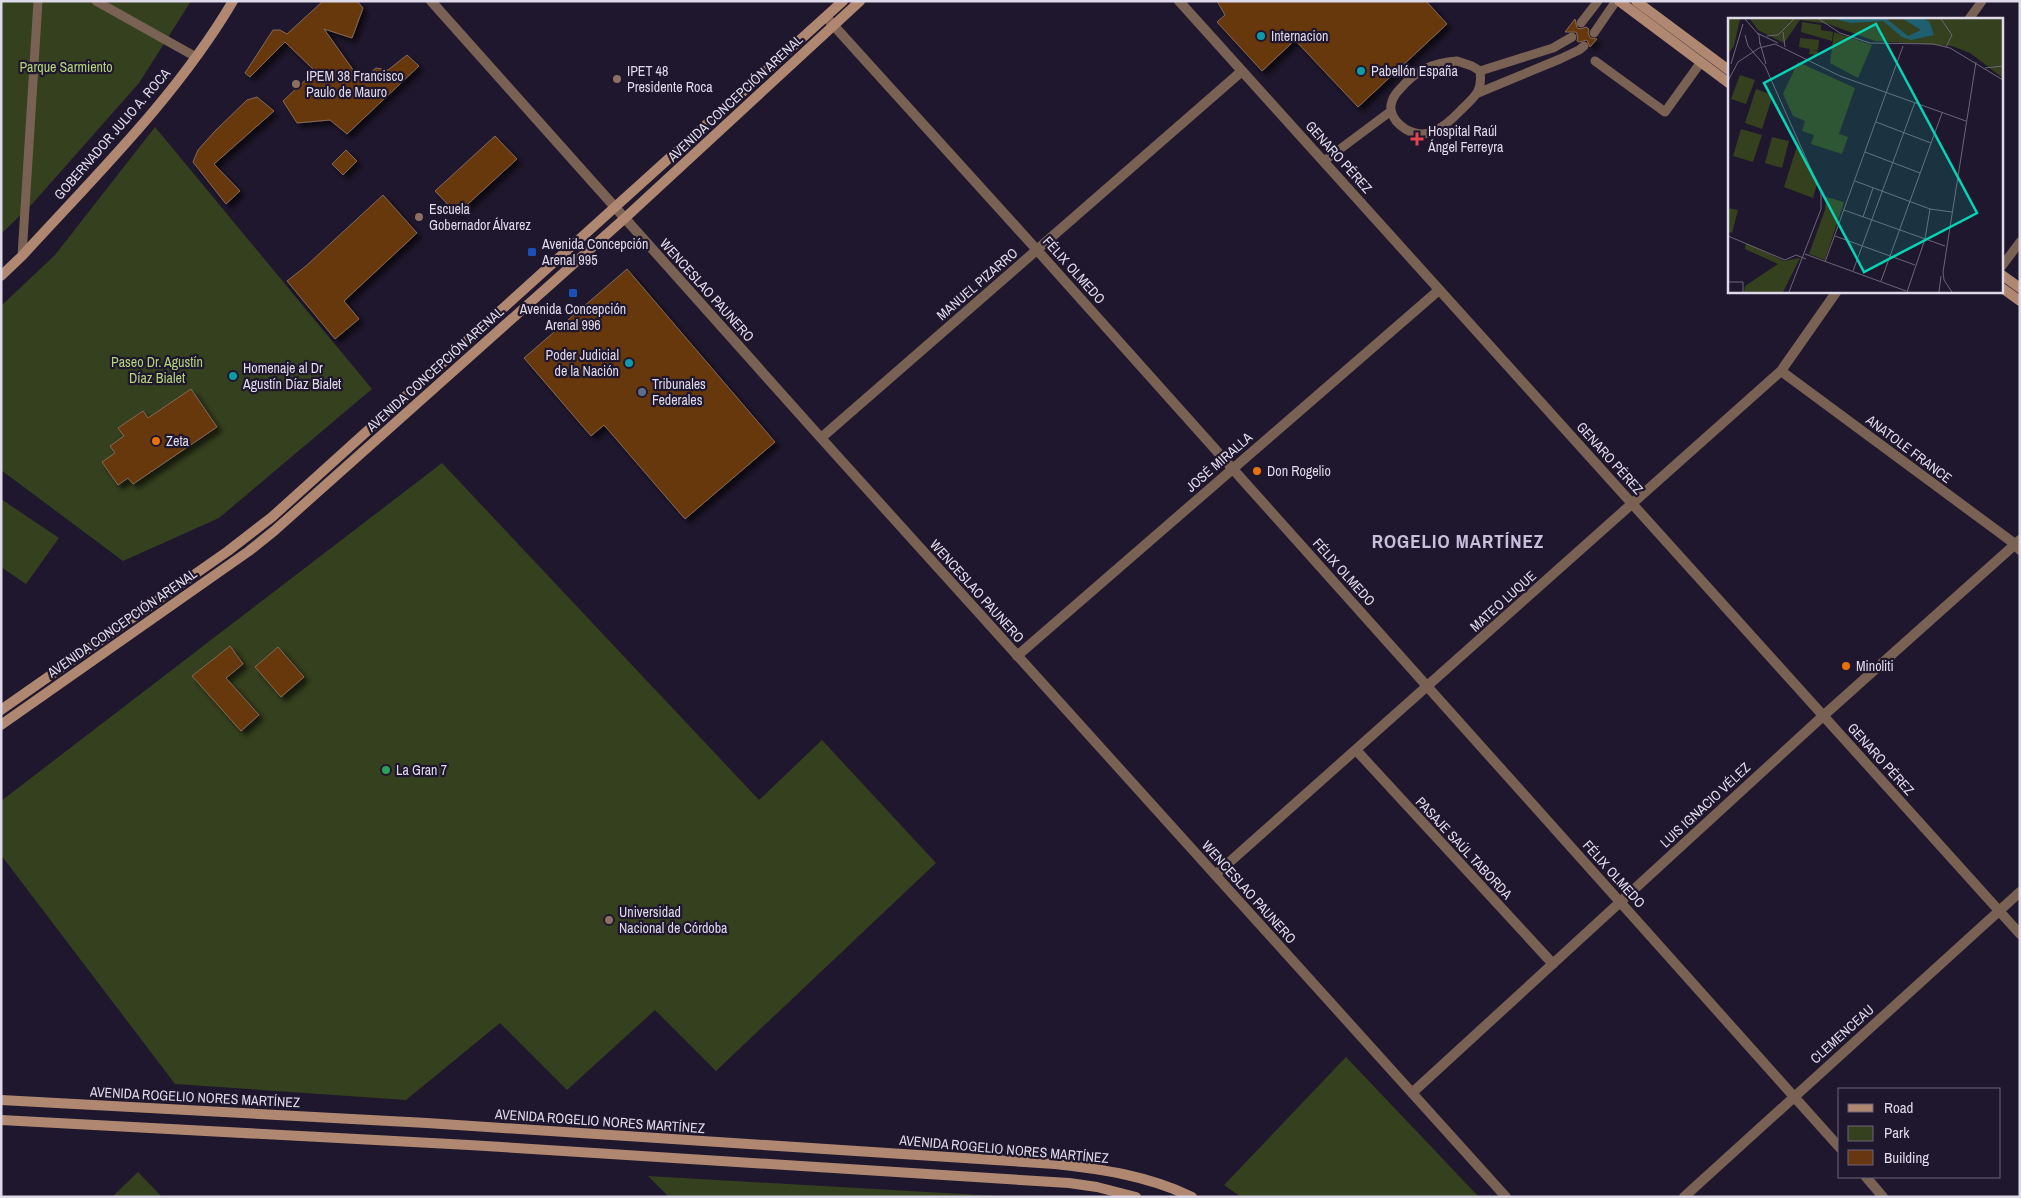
<svg xmlns="http://www.w3.org/2000/svg" width="2021" height="1198" viewBox="0 0 2021 1198" font-family="'Archivo Narrow',sans-serif">
	<style>
		.green { fill: #35401e }
		.building { fill: #683711; stroke: #836857; filter: url(#shadow) }
		.lines { fill: none; stroke-linecap: round; stroke-linejoin: round }
		.service { stroke: #796153; stroke-width: 9 }
		.minor { stroke: #796153; stroke-width: 10 }
		.secondary { stroke: #b08871; stroke-width: 10 }
		.culture-dot { fill: #0f9aa8; stroke: #1f172d; stroke-width: 2 }
		.education-dot { fill: #8d6e63; stroke: #1f172d; stroke-width: 2 }
		.health-dot { fill: #e0444e; stroke: #1f172d; stroke-width: 2 }
		.transit-dot { fill: #1a4fb4; stroke: #1f172d; stroke-width: 2 }
		.service-dot { fill: #5c6f8a; stroke: #1f172d; stroke-width: 2 }
		.food-dot { fill: #e8710a; stroke: #1f172d; stroke-width: 2 }
		.leisure-dot { fill: #2e9e5b; stroke: #1f172d; stroke-width: 2 }
		.labels { text-anchor: middle; stroke-width: 4.5; stroke-linejoin: round; paint-order: stroke }
		.poi-label { font-size: 14px; fill: #dfdaea; stroke: #1f172d; text-anchor: start }
		.park-label { font-size: 14px; fill: #b4d27c; stroke: #1f172d }
		.street-label { font-size: 14px; fill: #dfdaea; stroke: #1f172d }
		.district-label { font-size: 19px; font-weight: bold; letter-spacing: 1px; fill: #c8bfdd; stroke: #1f172d }
		.inset-road { fill: none; stroke: #6c6579; stroke-width: 1 }
		.view { fill: #05d5b6; fill-opacity: 0.15; stroke: #05d5b6; stroke-width: 2.5 }
		.inset-edge { fill: none; stroke: #dfdaea; stroke-width: 2.5 }
	</style>
	<defs>
		<filter id="shadow"><feDropShadow dx="4.5" dy="4.5" stdDeviation="2.5" flood-color="#0009"/></filter>
	</defs>
	<rect width="100%" height="100%" fill="#1f172d"/>
	<!-- green -->
	<path class="green" d="M1,1H191L139,83L33,203L1,234Z
		M155,127L372,389L219,518L123,561L1,470V306L55,255Z
		M442,463L759,800L822,740L936,863L716,1071L655,1010L567,1090L500,1023L406,1100L175,1084L1,855V801Z
		M1,499L59,538L26,584L1,567Z
		M1346,1057L1479,1197H1241L1224,1185Z
		M138,1172L162,1197H112Z
		M648,1176L1015,1197H669Z"/>
	<!-- building -->
	<path class="building" d="M323,1H357L363,8L352,38L324,29L361,81L376,68L388,70L407,55L419,66L347,134L330,120L297,123L283,101L315,71L285,42L250,77L245,73L273,30H280L287,34Z
		M1217,1H1426L1447,24L1358,107L1295,40L1262,71L1217,22L1225,15Z
		M1575,19L1577,28L1581,29L1586,27L1589,29L1588,33L1590,38L1597,39L1590,47L1587,40L1579,42L1577,41L1578,37L1576,32H1565Z
		M257,97L274,111L214,164L240,191L226,204L193,162L198,150L215,131L247,100Z
		M495,136L517,159L457,214L435,191Z
		M346,150L357,161L343,175L332,164Z
		M383,195L417,233L344,301L359,319L335,339L287,281L306,266Z
		M627,269L775,442L685,519L604,425L591,436L524,358Z
		M191,389L217,427L133,484L128,478L118,485L102,462L115,453L110,446L124,436L118,428L143,411L148,418Z
		M230,646L243,664L226,678L259,715L241,731L192,676Z
		M278,647L304,677L281,697L255,667Z"/>
	<g class="lines">
		<!-- service -->
		<path class="service" d="M96,1L196,57
			M1969,19L1982,1
			M1581,23L1598,1
			M1594,33L1616,1
			M1457,61L1472,66L1480,71C1483,92 1474,97 1461,110C1444,128 1423,145 1400,125C1394,120 1390,112 1391,105C1392,99 1396,93 1400,89C1416,70 1433,63 1457,61Z
			M1595,61L1665,112L1701,62
			M1480,71L1553,48L1572,37
			M1478,93L1560,59L1579,50L1584,46
			M1324,161L1391,111
			M22,256L38,1
			M2002,266L2020,242"/>
		<!-- minor -->
		<path class="minor" d="M431,1L821,438L1506,1197
			M1179,1L2020,934
			M826,17L1037,250L1840,1148
			M1781,371L2015,544L2020,550
			M821,438L1242,71
			M1017,656L1439,290
			M1356,750L1553,964
			M1215,875L1781,371L1837,291
			M1412,1093L1823,716L2020,540
			M1866,1177L1883,1197
			M1684,1197L2020,892"/>
		<!-- secondary -->
		<path class="secondary" d="M1619,1L1730,84
			M1636,1L1730,71
			M2002,275L2020,288
			M1,276L22,256C96,175 177,96 233,1
			M2002,288L2020,301
			M1,710L228,551L272,517L843,1
			M1,725L249,551L274,531L625,218L860,1
			M1,1100L427,1123L1055,1164C1102,1169 1149,1176 1192,1197
			M1,1120L469,1145L1069,1183L1097,1187L1136,1197"/>
	</g>
	<!-- markers -->
	<g class="culture-dot">
		<circle cx="1261" cy="36" r="5"/>
		<circle cx="1361" cy="71" r="5"/>
		<circle cx="629" cy="363" r="5"/>
		<circle cx="233" cy="376" r="5"/>
	</g>
	<g class="education-dot">
		<circle cx="617" cy="79" r="5"/>
		<circle cx="296" cy="84" r="5"/>
		<circle cx="419" cy="217" r="5"/>
		<circle cx="609" cy="920" r="5"/>
	</g>
	<path class="health-dot" d="M1414.5 131.5h5v5h5v5h-5v5h-5v-5h-5v-5h5z"/>
	<g class="transit-dot">
		<rect x="527" y="247" width="10" height="10" rx="2.5"/>
		<rect x="568" y="288" width="10" height="10" rx="2.5"/>
	</g>
	<circle class="service-dot" cx="642" cy="392" r="5"/>
	<g class="food-dot">
		<circle cx="156" cy="441" r="5"/>
		<circle cx="1257" cy="471" r="5"/>
		<circle cx="1846" cy="666" r="5"/>
	</g>
	<circle class="leisure-dot" cx="386" cy="770" r="5"/>
	<g class="labels">
		<!-- poi labels -->
		<g class="poi-label">
			<text x="1271" y="41">Internacion</text>
			<text x="627" y="76">IPET 48<tspan x="627" dy="16">Presidente Roca</tspan></text>
			<text x="1371" y="76">Pabellón España</text>
			<text x="306" y="81">IPEM 38 Francisco<tspan x="306" dy="16">Paulo de Mauro</tspan></text>
			<text x="1428" y="136">Hospital Raúl<tspan x="1428" dy="16">Ángel Ferreyra</tspan></text>
			<text x="429" y="214">Escuela<tspan x="429" dy="16">Gobernador Álvarez</tspan></text>
			<text x="542" y="249">Avenida Concepción<tspan x="542" dy="16">Arenal 995</tspan></text>
			<text x="573" y="314" text-anchor="middle">Avenida Concepción<tspan x="573" dy="16">Arenal 996</tspan></text>
			<text x="619" y="360" text-anchor="end">Poder Judicial<tspan x="619" dy="16">de la Nación</tspan></text>
			<text x="243" y="373">Homenaje al Dr<tspan x="243" dy="16">Agustín Díaz Bialet</tspan></text>
			<text x="652" y="389">Tribunales<tspan x="652" dy="16">Federales</tspan></text>
			<text x="166" y="446">Zeta</text>
			<text x="1267" y="476">Don Rogelio</text>
			<text x="1856" y="671">Minoliti</text>
			<text x="396" y="775">La Gran 7</text>
			<text x="619" y="917">Universidad<tspan x="619" dy="16">Nacional de Córdoba</tspan></text>
		</g>
		<!-- park labels -->
		<g class="park-label">
			<text x="66" y="72">Parque Sarmiento</text>
			<text x="157" y="367">Paseo Dr. Agustín<tspan x="157" dy="16">Díaz Bialet</tspan></text>
		</g>
		<!-- street labels -->
		<g class="street-label">
			<text transform="translate(735 98) rotate(-43)" y="5">AVENIDA CONCEPCIÓN ARENAL</text>
			<text transform="translate(112 134) rotate(-49)" y="5">GOBERNADOR JULIO A. ROCA</text>
			<text transform="translate(1339 157) rotate(48)" y="5">GENARO PÉREZ</text>
			<text transform="translate(1074 270) rotate(48)" y="5">FÉLIX OLMEDO</text>
			<text transform="translate(977 284) rotate(-41)" y="5">MANUEL PIZARRO</text>
			<text transform="translate(707 290) rotate(48)" y="5">WENCESLAO PAUNERO</text>
			<text transform="translate(435 369) rotate(-42)" y="5">AVENIDA CONCEPCIÓN ARENAL</text>
			<text transform="translate(1909 449) rotate(37)" y="5">ANATOLE FRANCE</text>
			<text transform="translate(1610 458) rotate(48)" y="5">GENARO PÉREZ</text>
			<text transform="translate(1219 462) rotate(-41)" y="5">JOSÉ MIRALLA</text>
			<text transform="translate(1344 572) rotate(48)" y="5">FÉLIX OLMEDO</text>
			<text transform="translate(977 591) rotate(48)" y="5">WENCESLAO PAUNERO</text>
			<text transform="translate(1503 601) rotate(-42)" y="5">MATEO LUQUE</text>
			<text transform="translate(122 623) rotate(-35)" y="5">AVENIDA CONCEPCIÓN ARENAL</text>
			<text transform="translate(1881 759) rotate(48)" y="5">GENARO PÉREZ</text>
			<text transform="translate(1705 805) rotate(-43)" y="5">LUIS IGNACIO VÉLEZ</text>
			<text transform="translate(1464 848) rotate(47)" y="5">PASAJE SAÚL TABORDA</text>
			<text transform="translate(1614 874) rotate(48)" y="5">FÉLIX OLMEDO</text>
			<text transform="translate(1249 892) rotate(48)" y="5">WENCESLAO PAUNERO</text>
			<text transform="translate(1842 1034) rotate(-42)" y="5">CLEMENCEAU</text>
			<text transform="translate(195 1097) rotate(3)" y="5">AVENIDA ROGELIO NORES MARTÍNEZ</text>
			<text transform="translate(600 1121) rotate(4)" y="5">AVENIDA ROGELIO NORES MARTÍNEZ</text>
			<text transform="translate(1004 1149) rotate(5)" y="5">AVENIDA ROGELIO NORES MARTÍNEZ</text>
		</g>
		<!-- district labels -->
		<g class="district-label">
			<text x="1458" y="548">ROGELIO MARTÍNEZ</text>
		</g>
	</g>
	<!-- overview -->
	<g transform="translate(1728 18)">
		<rect width="275" height="275" fill="#1f172d"/>
		<path d="M0,1H12L6,28L0,36ZM22,1H275V60L242,35L224,28L147,23L100,6L72,2L56,25L30,12ZM74,4L93,7V12L105,14L104,23L73,14ZM106,14L144,27L130,60L102,45ZM72,20L91,22L90,32H84L90,33L89,37L81,36L82,31L71,29ZM70,44L127,70L111,116L120,119L114,136L83,126L86,117L74,113L77,103L65,98L55,76ZM12,57L27,62L18,86L3,81ZM28,71L45,77L34,111L17,105ZM13,111L34,117L25,144L5,138ZM44,119L61,123L54,150L37,145ZM70,125L89,166L85,180L56,169ZM98,179L116,184L97,242L81,236L97,192ZM0,190L10,192L4,215L0,214ZM18,225L56,243L72,240L55,274H16L17,268L50,246L17,231Z" fill="#35401e"/>
		<path d="M107,1H159L180,18L193,12L175,1H195L201,3L206,17L183,22L174,19L155,3L123,5Z" fill="#1e606f"/>
		<path class="inset-road" d="M17,1L31,17L32,26M91,1L112,15L142,25L205,26L222,30L275,62M213,1L224,17L218,29M55,14L57,29M29,15L50,25M17,17L20,28L37,48L93,174V191L61,274M39,18L50,17L66,1M32,25L38,46M3,46L15,6M257,50L275,48M0,63L10,44L31,30L47,26L112,58L238,103M148,104L203,125M137,134L192,155M127,163L202,191L224,194M116,192L217,228M135,199L145,170M0,218L57,242L68,237L78,241M107,218L187,247M77,236L178,273M97,244L175,28M125,253L187,84M153,263L214,95M1,264H15V274M179,274L197,221L202,191M211,274L213,258M224,274L216,262L215,254L248,44"/>
		<path class="view" d="M148,6L249,195L136,254L36,65Z"/>
		<rect width="275" height="275" class="inset-edge"/>
	</g>
	<!-- border -->
	<rect width="2021" height="1198" fill="none" stroke="#dfdaea" stroke-width="5"/>
	<!-- legend -->
	<rect x="1838" y="1088" width="162" height="90" fill="#1f172d" stroke="#6c6579"/>
	<rect x="1848" y="1104" width="25" height="8" fill="#b08871" stroke="#6c6579"/>
	<text x="1884" y="1113" font-size="15" fill="#dfdaea">Road</text>
	<rect x="1848" y="1126" width="25" height="15" fill="#35401e" stroke="#6c6579"/>
	<text x="1884" y="1138" font-size="15" fill="#dfdaea">Park</text>
	<rect x="1848" y="1150" width="25" height="15" fill="#683711" stroke="#6c6579"/>
	<text x="1884" y="1163" font-size="15" fill="#dfdaea">Building</text>
</svg>
